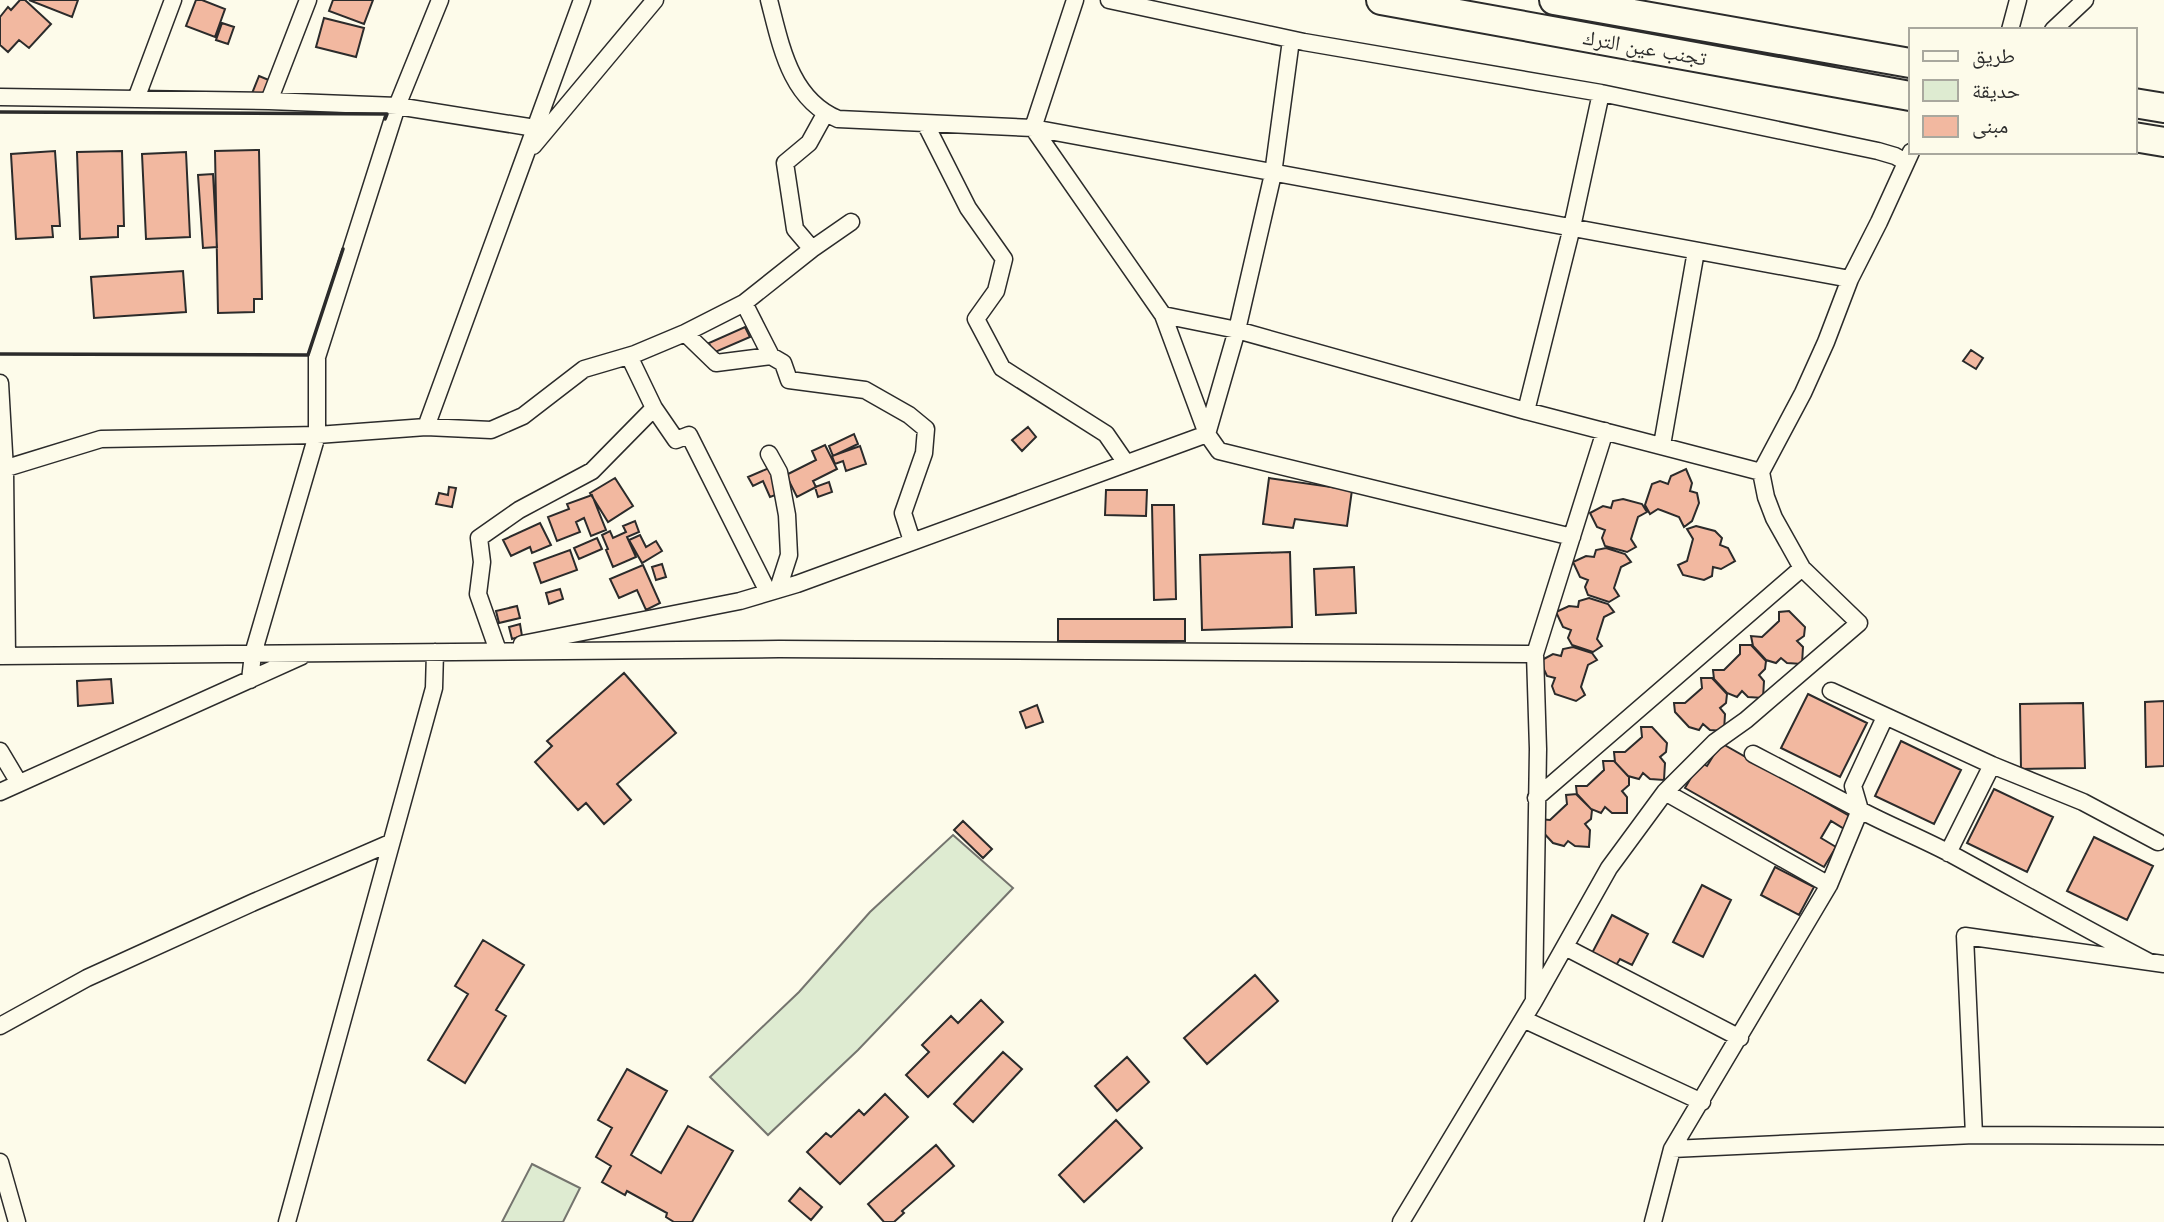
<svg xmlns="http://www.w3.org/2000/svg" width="2164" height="1222" viewBox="0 0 2164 1222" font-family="Jost,'Noto Naskh Arabic',sans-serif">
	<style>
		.green { fill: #deebd1; stroke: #74746e; stroke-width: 2 }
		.building { fill: #f2b8a0; stroke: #2b2b2b; stroke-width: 2 }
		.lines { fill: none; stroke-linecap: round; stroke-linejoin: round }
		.street-casing { stroke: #2b2b2b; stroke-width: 19 }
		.highway-casing { stroke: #2b2b2b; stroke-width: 32 }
		.street { stroke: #fdfbea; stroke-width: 16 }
		.highway { stroke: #fdfbea; stroke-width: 28 }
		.wall { stroke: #2b2b2b; stroke-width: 3.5 }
		.labels { text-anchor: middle; stroke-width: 5; stroke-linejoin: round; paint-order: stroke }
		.street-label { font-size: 21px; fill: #2b2b2b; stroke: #fdfbea }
	</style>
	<rect width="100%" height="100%" fill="#fdfbea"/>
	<!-- green -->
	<path class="green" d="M953,835L1013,888L858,1050L768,1135L710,1077L799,992L870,912Z
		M532,1164L580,1188L563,1222H502Z"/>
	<!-- building -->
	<path class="building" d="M20,0H25L51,24L29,48L19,40L8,52L0,45V17L8,7L11,10Z
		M29,0H78L72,17Z
		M196,0H202L225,9L215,37L186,26Z
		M333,0H373L364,24L329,11Z
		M324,18L364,28L356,57L316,47Z
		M222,23L234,27L228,44L216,40Z
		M259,76L281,85L274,104L251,96Z
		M259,150L262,299H254V312L218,313L215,151Z
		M55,151L60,226H52L53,237L16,239L11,154Z
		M122,151L124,226H118V237L80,239L77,152Z
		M186,152L190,237L146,239L142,154Z
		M213,174L217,247L203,248L198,175Z
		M183,271L186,312L94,318L91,277Z
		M745,327L750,337L713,353L709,343Z
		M1971,350L1983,358L1976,369L1963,361Z
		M1028,427L1036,437L1022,451L1012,440Z
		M854,434L858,444L833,456L829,446Z
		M825,445L837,469L813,481L816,487L797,497L786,475L816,460L812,451Z
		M860,446L866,464L846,471L843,461L835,464L832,456Z
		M769,468L781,493L770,497L763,481L753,486L748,477Z
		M1686,469L1692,483L1690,491L1697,493L1699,503L1692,521L1684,527L1679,517L1658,509L1650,514L1645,505L1652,484L1660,481L1668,484L1671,476Z
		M615,478L633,506L608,522L590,493Z
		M1269,478L1352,490L1347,526L1295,519L1293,528L1263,524Z
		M829,482L832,492L818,497L815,487Z
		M449,487L456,488L452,507L436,504L439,493L448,495Z
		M1106,490H1147L1146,516L1105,515Z
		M592,495L606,530L591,536L584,518L576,522L580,532L557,541L548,517L569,509L567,504Z
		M1623,499L1642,504L1647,512L1638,517L1631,539L1636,547L1627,552L1605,546L1602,538L1605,530L1597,527L1590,513L1603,506L1611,508L1613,501Z
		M1152,505H1174L1176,599L1154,600Z
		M635,521L639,532L627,537L636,557L613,567L606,550L608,549L602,535L610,531L613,538L626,532L623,526Z
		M540,523L551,545L532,553L530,547L511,556L503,540Z
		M1696,526L1715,531L1722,538L1720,545L1728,548L1735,561L1721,569L1713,567L1712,576L1704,580L1683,575L1678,565L1687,561L1693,539L1687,529Z
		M640,535L646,547L656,541L662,551L642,563L629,540Z
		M597,538L602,549L579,559L574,548Z
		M1606,548L1625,554L1631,562L1621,567L1614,588L1619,596L1609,602L1588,595L1585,587L1588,580L1580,577L1573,562L1586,556L1594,557L1596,550Z
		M570,550L577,570L541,583L534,563Z
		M1290,552L1292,627L1202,630L1200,555Z
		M662,564L666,577L656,580L652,567Z
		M643,565L660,603L646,610L637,590L619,598L610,579Z
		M1354,567L1356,613L1316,615L1314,569Z
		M560,589L563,599L549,604L546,593Z
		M1589,598L1608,604L1614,612L1604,617L1597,639L1602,646L1593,652L1572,645L1568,638L1571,630L1563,627L1556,612L1569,606L1578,607L1579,601Z
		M517,606L520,618L499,623L496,611Z
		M1789,611L1805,627L1804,636L1797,641L1803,647L1802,664L1787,663L1781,658L1776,663L1766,660L1753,646L1751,636L1762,637L1779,621V612Z
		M1058,619H1185V641H1058Z
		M520,624L522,636L512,639L509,627Z
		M1740,645H1751L1766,661L1765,669L1759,675L1764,681L1763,698L1748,697L1742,691L1737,697L1727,693L1714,679L1713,670H1724L1740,654Z
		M1573,647L1592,653L1597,660L1588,665L1581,687L1585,695L1576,701L1555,694L1552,686L1555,678L1547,676L1540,661L1553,654L1561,656L1563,649Z
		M624,673L676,733L617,784L631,800L604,824L586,803L578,810L535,762L552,746L547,741Z
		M1701,678H1712L1727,694L1726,703L1720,708L1725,714L1724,731L1710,730L1703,724L1699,730L1689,727L1675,712L1674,703H1685L1702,688Z
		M111,679L113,703L78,706L77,681Z
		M1808,694L1867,723L1840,777L1781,748Z
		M2164,701V766L2146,767L2145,702Z
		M2083,703L2085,768L2021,769L2020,704Z
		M1037,705L1043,722L1026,728L1020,712Z
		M1641,727H1652L1667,743L1666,752L1660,757L1665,763L1664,780L1650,779L1643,773L1639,779L1628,776L1615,762L1614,752H1625L1642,737Z
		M1901,741L1961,770L1934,824L1875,796Z
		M1721,743L1853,818L1846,830L1831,821L1821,838L1836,847L1824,867L1685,788L1700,762L1707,766Z
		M1603,761H1614L1629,777V785L1622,791L1627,797V813H1612L1605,807L1601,813L1591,809L1577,795L1576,786H1587L1604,770Z
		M1994,789L2053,817L2027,872L1967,843Z
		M1577,794L1592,810L1591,819L1585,824L1590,830L1589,847L1575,846L1568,841L1564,846L1553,843L1540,829L1539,819L1550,820L1567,804L1566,795Z
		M963,821L992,849L983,858L954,830Z
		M2094,837L2153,866L2127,920L2067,891Z
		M1775,867L1814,887L1799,915L1761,895Z
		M1702,885L1731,900L1703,957L1673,942Z
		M1612,915L1648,934L1632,965L1620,959L1615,967L1591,955Z
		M483,940L524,965L496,1010L506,1016L465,1083L428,1060L468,994L455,986Z
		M1255,975L1278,1001L1207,1064L1184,1038Z
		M981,1000L1003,1022L928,1097L906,1075L929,1052L922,1045L951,1016L958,1023Z
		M1003,1052L1022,1069L973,1122L954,1104Z
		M1127,1057L1149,1082L1117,1111L1095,1086Z
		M627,1069L667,1091L631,1155L661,1173L688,1126L733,1151L692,1222H674L666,1217L667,1213L627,1191L625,1195L602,1182L611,1166L596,1157L612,1128L598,1120Z
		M885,1094L908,1117L840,1184L807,1152L826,1133L831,1137L859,1110L864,1115Z
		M1116,1120L1142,1148L1084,1202L1059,1175Z
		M936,1145L954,1166L902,1211L904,1213L894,1222H884L868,1204Z
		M800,1188L822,1207L811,1220L789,1201Z"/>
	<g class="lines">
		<defs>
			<path id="street" d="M769,0C781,46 790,99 838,119L1033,128L1850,279
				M1075,0L1033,128L1163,315L1207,434L1219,451L1572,537
				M1109,0L1304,42L1601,93L1878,151L1895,156L1906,162
				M2010,30L2018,0
				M2053,30L2085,0
				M0,97L269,101L397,106L535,128
				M136,99L173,0
				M269,101L308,0
				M925,123L968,208L1004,259L996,291L976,319L1002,368L1106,434L1126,463
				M533,146L655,0
				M812,249L795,229L785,163L809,143L825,114
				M744,303L771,356L783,363L789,380L865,390L909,415L926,429L924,453L903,513L912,541
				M1163,315L1237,330L1526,411L1761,472
				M685,333L716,363L771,356
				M0,383L5,470L7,656
				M654,408L676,440L689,435L768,592
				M1526,411L1572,227L1601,93
				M426,427L582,0
				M1207,434L1237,330L1273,174L1291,40
				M1662,445L1696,251
				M769,454L779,472L787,515L789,555L778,589
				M0,470L101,439L317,435L426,427L491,430L523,416L584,369L635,354L685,333L744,303L812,249L851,222
				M522,644L740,601L797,584L1207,434
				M497,648L478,594L482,562L479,538L519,510L592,471L654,408L629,356
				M0,656L779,649L1535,654
				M250,680L253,654L317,435V357L397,106L440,0
				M1831,691L1992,765L2083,802L2158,842
				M0,751L19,783
				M1753,754L1860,810L1853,786L1885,717
				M0,792L302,656
				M1665,792L1829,885
				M1536,798L1802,568
				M1948,853L1992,765
				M1565,947L1740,1038
				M1534,999L1538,749L1535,654L1605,431
				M1523,1019L1702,1102
				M0,1026L87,978L254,902L390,843
				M1974,1135L1965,936L2164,964
				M1672,1149L1974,1135L2164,1136
				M0,1162L17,1222
				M287,1222L434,688L435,652
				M1401,1222L1534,1001L1609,868L1665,792L1715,742L1746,720L1859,623L1802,568L1774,518L1766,497L1761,472L1803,393L1826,342L1850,279L1879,222L1911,152
				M1653,1222L1672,1149L1829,885L1860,810C1890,826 1921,838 1951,854C2017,890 2082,927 2149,962"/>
			<path id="highway" d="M1381,0L1910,96
				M1554,0L1910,63
				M2134,103L2164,108
				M2134,137L2164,142"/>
		</defs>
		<!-- street casing -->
		<use href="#street" class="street-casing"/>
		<!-- highway casing -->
		<use href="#highway" class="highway-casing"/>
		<!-- street -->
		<use href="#street" class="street"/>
		<!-- highway -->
		<use href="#highway" class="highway"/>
		<!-- wall -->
		<path class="wall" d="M0,112L387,114L385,119
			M0,354L308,355L343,249"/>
	</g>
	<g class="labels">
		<!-- street labels -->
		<g class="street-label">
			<text transform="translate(1645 48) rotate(10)" y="7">تجنب عين الترك</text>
		</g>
	</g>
	<!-- legend -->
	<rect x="1909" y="28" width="228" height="126" fill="#fdfbea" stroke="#a9a89e" stroke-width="2"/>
	<rect x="1923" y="51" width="35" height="10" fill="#fdfbea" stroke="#a9a89e" stroke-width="2"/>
	<text x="1972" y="63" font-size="21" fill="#2b2b2b">طريق</text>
	<rect x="1923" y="80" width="35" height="21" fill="#deebd1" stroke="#a9a89e" stroke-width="2"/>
	<text x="1972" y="98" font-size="21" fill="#2b2b2b">حديقة</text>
	<rect x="1923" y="116" width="35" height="21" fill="#f2b8a0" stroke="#a9a89e" stroke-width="2"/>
	<text x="1972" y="133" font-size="21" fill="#2b2b2b">مبنى</text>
</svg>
